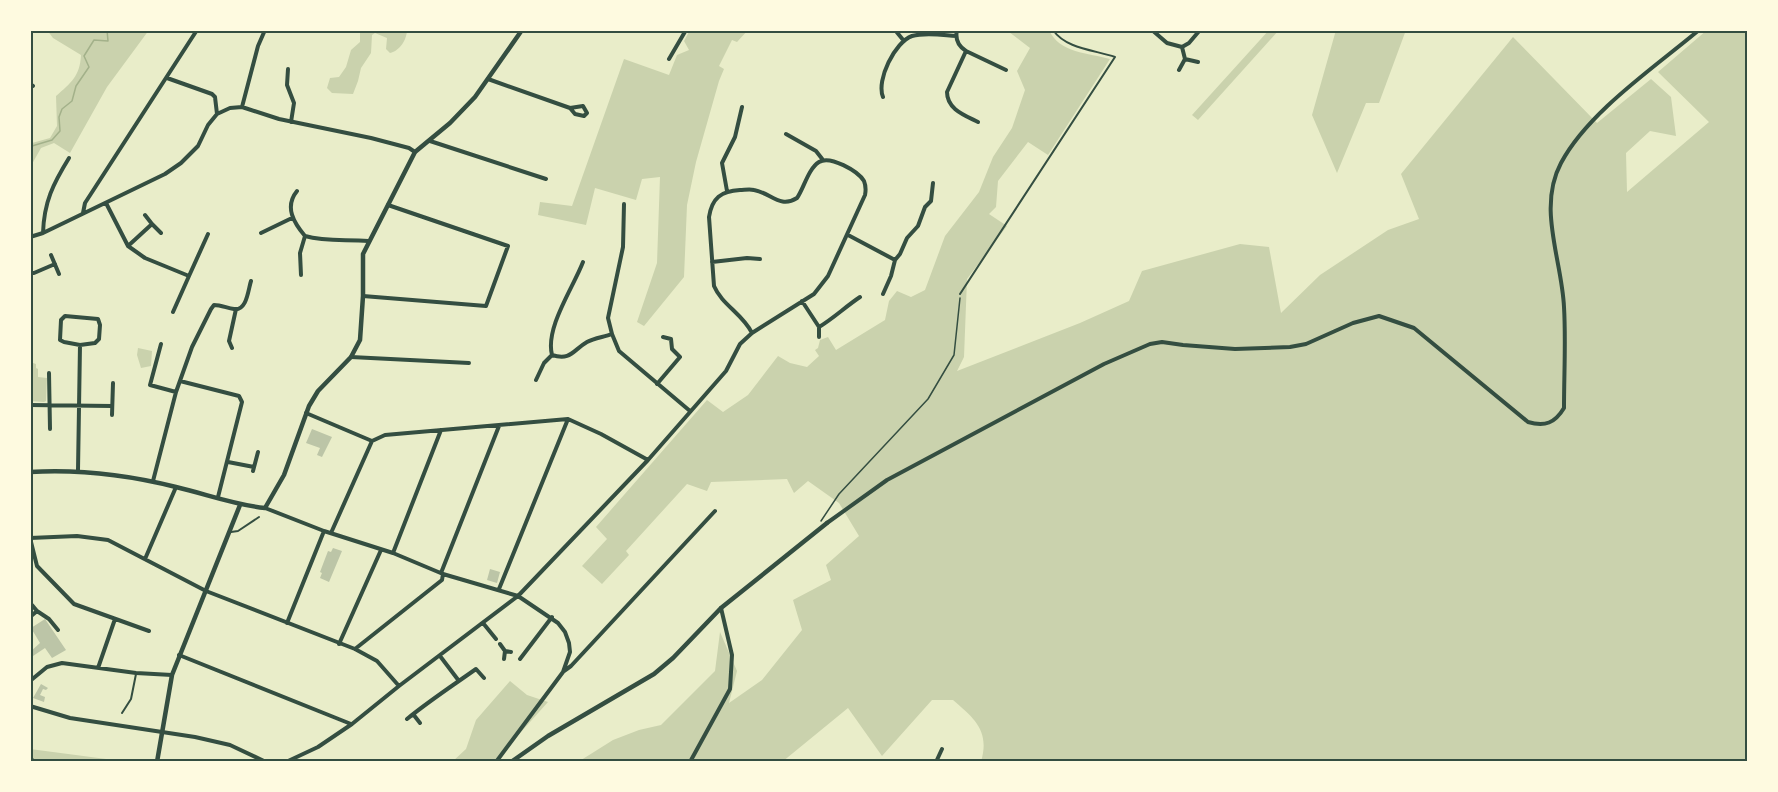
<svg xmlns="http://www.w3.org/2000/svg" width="1778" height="792" viewBox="0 0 1778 792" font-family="Helvetica,sans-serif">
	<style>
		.green { fill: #cad2ad }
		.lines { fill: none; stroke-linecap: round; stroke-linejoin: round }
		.stream { stroke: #a3b18a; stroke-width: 1.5 }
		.building { fill: #bcc5a7 }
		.path { stroke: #344e41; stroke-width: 1.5 }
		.service { stroke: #344e41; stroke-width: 2 }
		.minor { stroke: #344e41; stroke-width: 4 }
		.tertiary { stroke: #344e41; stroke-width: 4.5 }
		.neatline { fill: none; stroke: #344e41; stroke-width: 2 }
	</style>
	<rect width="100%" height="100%" fill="#e9edc9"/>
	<!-- green -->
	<path class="green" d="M47,30H149L107,87L70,153L54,143L41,148L32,164L30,188V146L32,143L50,138L57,126L56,96C71,83 80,76 81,55L53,38Z
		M360,30H407C407,39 400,51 390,53L386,49L387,38L375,33L372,35L371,53L361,68L358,81L353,94L332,93L327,88L330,78L339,77L346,67L351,50L360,42Z
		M690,30H748L737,42L732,40L719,66L724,69L719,81L696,162L687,205L684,277L644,326L637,322L657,263L660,177L642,179L636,200L595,188L586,225L538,215L540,202L572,206L624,59L669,75L677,55L689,50L684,41Z
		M1009,30H1049C1059,53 1089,53 1110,59L1048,155L1028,142L998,181L996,207L989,214L1007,226L967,279L964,357L957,371L1080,323L1129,301L1142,271L1240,244L1269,247L1281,313L1320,275L1388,230L1419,219L1401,174L1513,37L1597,123L1651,79L1671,97L1676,136L1650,131L1626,153L1627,192L1709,122L1658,72L1707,30H1748V762H981C990,731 975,719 953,700H932L882,756L848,708L782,762H578L613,740L639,730L661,725L715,671L720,632L737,671L729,703L762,680L802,630L793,600L831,580L826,565L859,536L839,503L808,481L794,493L787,479L711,482L707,491L687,484L626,551L629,555L602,584L582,566L607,539L596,527L707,400L723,412L748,395L778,356L790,363L807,367L819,356L815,350L818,348L820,340L828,337L836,350L885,320L889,301L897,291L911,297L925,290L945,236L979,192L993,157L1012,128L1025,90L1017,71L1030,48L1009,32Z
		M1269,30H1279L1198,120L1192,115Z
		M1336,30H1406L1379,103H1366L1337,173L1312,115Z
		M138,348L152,351L151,366L141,368L137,355Z
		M30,362L36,364V368L38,369V377L47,378L46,401L44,402L30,401Z
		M510,681L527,695L548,702L494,762H452L466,749L476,720Z
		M30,749L129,762H30Z"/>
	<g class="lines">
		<!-- stream -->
		<path class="stream" d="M30,148L32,146L52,140L60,131L59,117L62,109L72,101L76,86L89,67L84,56L94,40L108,41L107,30"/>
	</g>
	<!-- building -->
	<path class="building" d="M312,429L332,437L322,457L317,455L320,448L306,443Z
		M333,548L342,551L329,582L320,578L322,573L320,572L328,551L331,552Z
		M490,569L500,572L497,583L487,580Z
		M45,619L66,650L52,658L45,648L33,656L30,652L40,643L31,628Z
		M41,684L48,688L46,690L43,689L40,695L45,697L44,702L33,698Z"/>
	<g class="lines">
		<!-- path -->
		<path class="path" d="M821,521L839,494L928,399L954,355L960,298"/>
		<!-- service -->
		<path class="service" d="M960,294L1115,57C1095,50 1066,49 1053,30
			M231,532L238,531L259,517
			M122,713L131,699L136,674"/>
		<!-- minor -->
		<path class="minor" d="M895,30L904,41
			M957,30C955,39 958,46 966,51L947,92C947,109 964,115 978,122
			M1152,30L1167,43L1182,47L1189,43L1200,30
			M1182,47L1185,59L1198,62
			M966,51L1006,70
			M669,59L686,30
			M288,69L287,85L294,103L291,122
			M1179,70L1185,59
			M167,78L212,94L215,97L217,114
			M488,79L570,108L583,106L587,113L584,116L575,114L570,108
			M30,84L33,86
			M883,97C876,80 895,42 912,36C926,32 942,35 956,36
			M242,107L258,46L265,30
			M786,134L816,151L823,160
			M430,141L546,179
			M297,191C284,207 294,223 305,236C326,242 347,239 368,241
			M727,191L722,163L735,137L742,107
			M106,203L128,246L145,258L189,276L208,234
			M624,204L623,247L608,318L612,334L619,351L690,411
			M83,213L85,203L197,30
			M145,215L152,224
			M43,233C44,202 53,184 69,158
			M261,233L292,218
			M848,235L895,260
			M30,237L43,233L165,174L181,163L198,146L208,125L217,114L230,108L242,107L279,119L371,138L409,148L415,152
			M128,246L152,224L161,233
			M51,255L59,274
			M583,262C573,288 545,328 552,355C571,361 573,350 587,342C594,338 604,337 612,334
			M712,262L747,258L760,259
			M30,273H34L55,264
			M301,275L300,253L305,236
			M883,294L891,276L895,260L900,254L907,238L918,226L925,207L931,201L933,183
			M363,296L486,306L508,246L388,205
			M802,301L819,327C834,318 845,307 860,297
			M173,312L189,276
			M819,337V327
			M161,344L150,385L176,392
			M232,348L229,341L236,309
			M351,357L469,363
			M49,373L50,429
			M536,380L544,363L552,355
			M180,381L239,396L242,402L218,497
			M657,384L680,357L672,349L671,339L663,337
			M30,405L112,406
			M306,413L372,441
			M112,415L113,383
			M228,462L254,467
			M78,470L80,345L64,342L60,340L61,320L65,316L98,319L100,325L99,339L95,343L80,345
			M253,471L258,452
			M153,481L176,392L192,347L211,309L214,305C221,305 227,308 234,309C247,311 248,290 251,281
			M265,508L324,531L393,553L443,574L518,596L558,623L565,632L569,643L570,652L563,672L496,762
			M827,523L887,480L1104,364L1150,344L1162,342L1183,345L1235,349L1290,347L1306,344L1353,323L1379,316L1414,328L1528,422C1545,427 1555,423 1564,408C1564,374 1566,340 1564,307C1562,260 1537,208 1561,163C1588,112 1655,67 1699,30
			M331,533L372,441L385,435L568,419L601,434L648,460
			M30,538L77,536L108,540L206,591L355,649L377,661L399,686
			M30,538L37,566L74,604L149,631
			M393,553L441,430
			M145,559L176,487
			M441,573L499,426
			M499,589L568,419
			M32,605L37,611L49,619L58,630
			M30,617L37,611
			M287,623L324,531
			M483,623L496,639
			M339,644L381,550
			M500,644L505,651L511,652
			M355,649L442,580L443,574
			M179,655L351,724
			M440,656L459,681
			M504,659L505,651
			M520,659L552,617
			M98,668L115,619
			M564,671L571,666L715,511
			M30,681L47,667L62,663L136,673L172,675
			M30,706L70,718L195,737L230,745L266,762
			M413,714L420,723
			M407,719C429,701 452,686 476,669L484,678
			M30,758L34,762
			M286,762L318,747L352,724L399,686L518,596L648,460L726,371L740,344L752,333L814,294L828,276L865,195C866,190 866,186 864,181C858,171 830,155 819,162C808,169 804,188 797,198C780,209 771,193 754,190C750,189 744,190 740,190C721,191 712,198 709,217L714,286C722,305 743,314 752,333
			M690,762L730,689L732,655L721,608
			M936,762L942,749"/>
		<!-- tertiary -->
		<path class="tertiary" d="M30,472C80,469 128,475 176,487C206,494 235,505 265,508L284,475L309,406L318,391L351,357L360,340L363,296V254L415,152L450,123L475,97L522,30
			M157,762L172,675L240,505
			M511,762L548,736L654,674L673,658L721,608L827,523"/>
	</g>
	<!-- border -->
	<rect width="1778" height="792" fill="none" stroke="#fefae0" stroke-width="63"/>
	<rect x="32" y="32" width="1714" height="728" class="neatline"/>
</svg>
